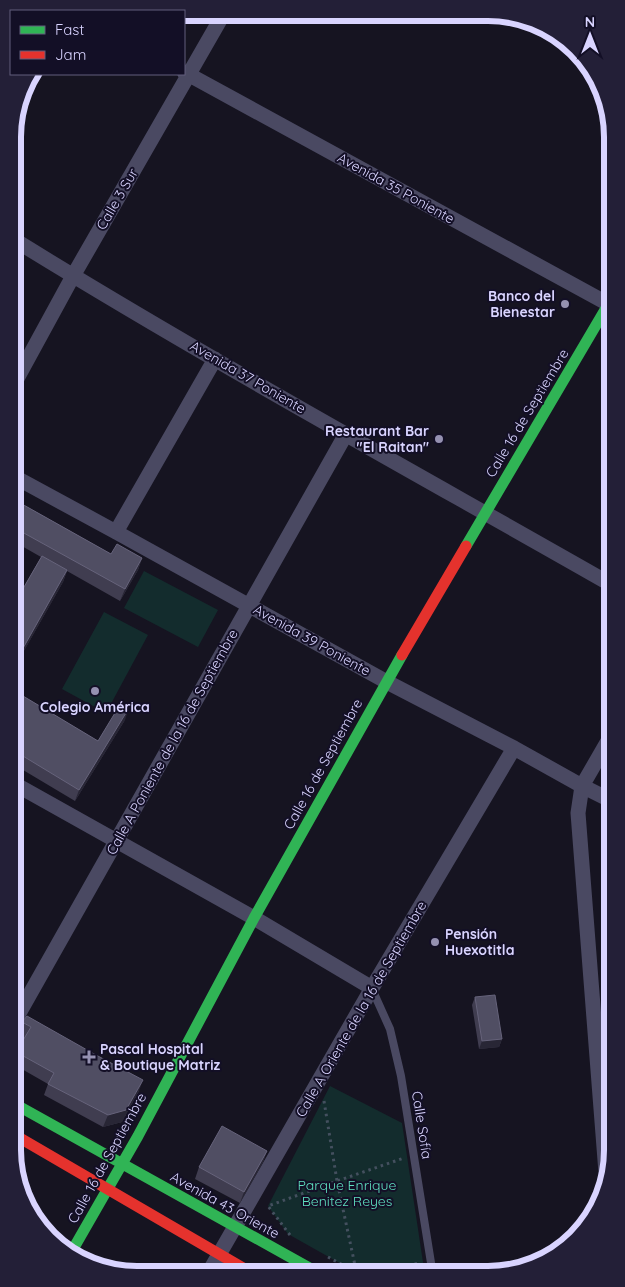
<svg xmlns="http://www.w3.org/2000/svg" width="625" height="1287" viewBox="0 0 625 1287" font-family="Quicksand,sans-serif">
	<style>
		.green { fill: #132c2d }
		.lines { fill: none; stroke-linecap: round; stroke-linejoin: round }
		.path { stroke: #44505f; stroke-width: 3; stroke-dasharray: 2.5 4; stroke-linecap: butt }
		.lane { stroke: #4a4962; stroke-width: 8 }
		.street { stroke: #4a4962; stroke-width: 15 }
		.fast { stroke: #30b455; stroke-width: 11 }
		.jam { stroke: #e5322d; stroke-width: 11 }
		.wall { fill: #403d50 }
		.shaded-wall { fill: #282635 }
		.building { fill: #504e63; stroke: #66637b }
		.poi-dot { fill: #9591b1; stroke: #130f26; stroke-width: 2 }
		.labels { text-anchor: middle; stroke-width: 4; stroke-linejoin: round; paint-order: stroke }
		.street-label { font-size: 14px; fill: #d9d4ff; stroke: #130f26 }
		.poi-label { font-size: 14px; font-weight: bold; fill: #d9d4ff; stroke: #130f26; text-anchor: end }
		.park-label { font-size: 14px; fill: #5fe0c0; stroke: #130f26 }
		.rim { fill: none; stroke: #d9d4ff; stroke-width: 6 }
	</style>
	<rect width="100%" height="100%" fill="#161421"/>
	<!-- green -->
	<path class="green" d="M144,571L218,610L198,647L124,608Z
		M104,612L148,635L106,713L62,689Z
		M330,1086L402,1123L424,1269L352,1270L288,1234L268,1206Z"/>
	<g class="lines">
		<!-- path -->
		<path class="path" d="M324,1101L337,1181L356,1270
			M290,1235L268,1206L337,1181L404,1158
			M328,1257L352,1270
			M331,1265L341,1270
			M376,1270L420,1263"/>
		<!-- lane -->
		<path class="lane" d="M372,989L390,1029L401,1076L432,1269"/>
		<!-- street -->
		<path class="street" d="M184,72L612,306
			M13,239C209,360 412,471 612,585
			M13,386L73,276L224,13
			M13,476L116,532L387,682L514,748L582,786L612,801
			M116,532L215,359
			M13,783L254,918L372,988
			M13,1024L346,434
			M606,1173L578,813L582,786L612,734
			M209,1272L372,988L514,748"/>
		<!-- fast -->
		<path class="fast" d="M466,546L612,298
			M13,1103L315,1271
			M72,1251L138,1136L254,918L402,655"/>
		<!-- jam -->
		<path class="jam" d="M402,655L466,546
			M13,1134L250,1272"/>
	</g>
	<!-- wall -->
	<path class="wall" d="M13,499L111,554L142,558L138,570L120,601L67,571L63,582L13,670V606L41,557L13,541Z
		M13,690L98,741L125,720L75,801L13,764Z
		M475,997L502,1039L499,1047L479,1049L472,1005Z
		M22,1022L139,1091L122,1122L103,1127L44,1095L48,1084L13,1064V1060L16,1052L24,1037L18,1033Z
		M267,1151L263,1162L240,1203L195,1179L199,1167Z"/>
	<!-- shaded-wall -->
	<path class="shaded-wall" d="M142,558L138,570L120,601L125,589Z
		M67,570L63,582L13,670V666Z
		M129,708L125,720L75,801L79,790Z
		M502,1039L499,1047L479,1049L482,1041Z
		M143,1080L139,1091L122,1122L103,1127L108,1115Z
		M267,1151L263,1162L240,1203L244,1192Z"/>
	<!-- building -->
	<path class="building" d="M13,499L111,554L117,544L142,558L125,589L13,527Z
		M42,556L67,570L13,666V606Z
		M13,690L98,741L121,703L129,708L79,790L13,750Z
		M495,995L502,1039L482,1041L475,997Z
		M27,1016L96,1055L143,1080L126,1110L108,1115L48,1084L54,1073L16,1052L31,1027L22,1022Z
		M222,1126L267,1151L244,1192L199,1167Z"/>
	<!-- markers -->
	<g class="poi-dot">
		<circle cx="565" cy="304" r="5"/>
		<circle cx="439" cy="439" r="5"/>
		<circle cx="95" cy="691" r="5"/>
		<circle cx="435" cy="942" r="5"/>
		<path d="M86.5 1049.5h5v5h5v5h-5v5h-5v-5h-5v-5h5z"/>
	</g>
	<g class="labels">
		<!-- street labels -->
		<g class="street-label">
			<text transform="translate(396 188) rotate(29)" y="5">Avenida 35 Poniente</text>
			<text transform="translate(117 199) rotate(-60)" y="5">Calle 3 Sur</text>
			<text transform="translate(248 377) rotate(30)" y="5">Avenida 37 Poniente</text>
			<text transform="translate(527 413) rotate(-59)" y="5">Calle 16 de Septiembre</text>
			<text transform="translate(312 640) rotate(29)" y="5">Avenida 39 Poniente</text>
			<text transform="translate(172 742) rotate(-61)" y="5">Calle A Poniente de la 16 de Septiembre</text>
			<text transform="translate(323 764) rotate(-61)" y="5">Calle 16 de Septiembre</text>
			<text transform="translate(361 1009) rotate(-60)" y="5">Calle A Oriente de la 16 de Septiembre</text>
			<text transform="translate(422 1125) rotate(81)" y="5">Calle Sofía</text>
			<text transform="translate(107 1158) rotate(-61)" y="5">Calle 16 de Septiembre</text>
			<text transform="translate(225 1205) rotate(29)" y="5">Avenida 43 Oriente</text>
		</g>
		<!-- poi labels -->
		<g class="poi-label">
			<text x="555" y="301">Banco del<tspan x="555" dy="16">Bienestar</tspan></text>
			<text x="429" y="436">Restaurant Bar<tspan x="429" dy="16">"El Raitan"</tspan></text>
			<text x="95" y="712" text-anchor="middle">Colegio América</text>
			<text x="445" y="939" text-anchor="start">Pensión<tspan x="445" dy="16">Huexotitla</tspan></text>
			<text x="100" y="1054" text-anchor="start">Pascal Hospital<tspan x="100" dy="16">&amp; Boutique Matriz</tspan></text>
		</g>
		<!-- park labels -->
		<g class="park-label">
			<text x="347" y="1190">Parque Enrique<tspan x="347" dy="16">Benitez Reyes</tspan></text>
		</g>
	</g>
	<!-- crop -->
	<path d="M0 0H625V1287H0ZM137 21H488A116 116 0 0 1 604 137V1150A116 116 0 0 1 488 1266H137A116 116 0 0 1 21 1150V137A116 116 0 0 1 137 21Z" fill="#231f37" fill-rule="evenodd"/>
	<path class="rim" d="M137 21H488A116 116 0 0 1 604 137V1150A116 116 0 0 1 488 1266H137A116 116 0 0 1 21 1150V137A116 116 0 0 1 137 21Z"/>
	<!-- legend -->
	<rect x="10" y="10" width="175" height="65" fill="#130f26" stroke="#625e7d"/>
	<rect x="20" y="26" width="25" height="8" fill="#30b455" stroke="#625e7d"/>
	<text x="55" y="35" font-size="15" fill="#d9d4ff">Fast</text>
	<rect x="20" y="51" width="25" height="8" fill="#e5322d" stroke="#625e7d"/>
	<text x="55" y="60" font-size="15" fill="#d9d4ff">Jam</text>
	<!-- north arrow -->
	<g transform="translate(590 35)" stroke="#130f26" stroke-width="4" paint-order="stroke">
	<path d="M0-4L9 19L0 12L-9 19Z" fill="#d9d4ff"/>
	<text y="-8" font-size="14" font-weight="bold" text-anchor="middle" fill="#d9d4ff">N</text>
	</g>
</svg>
